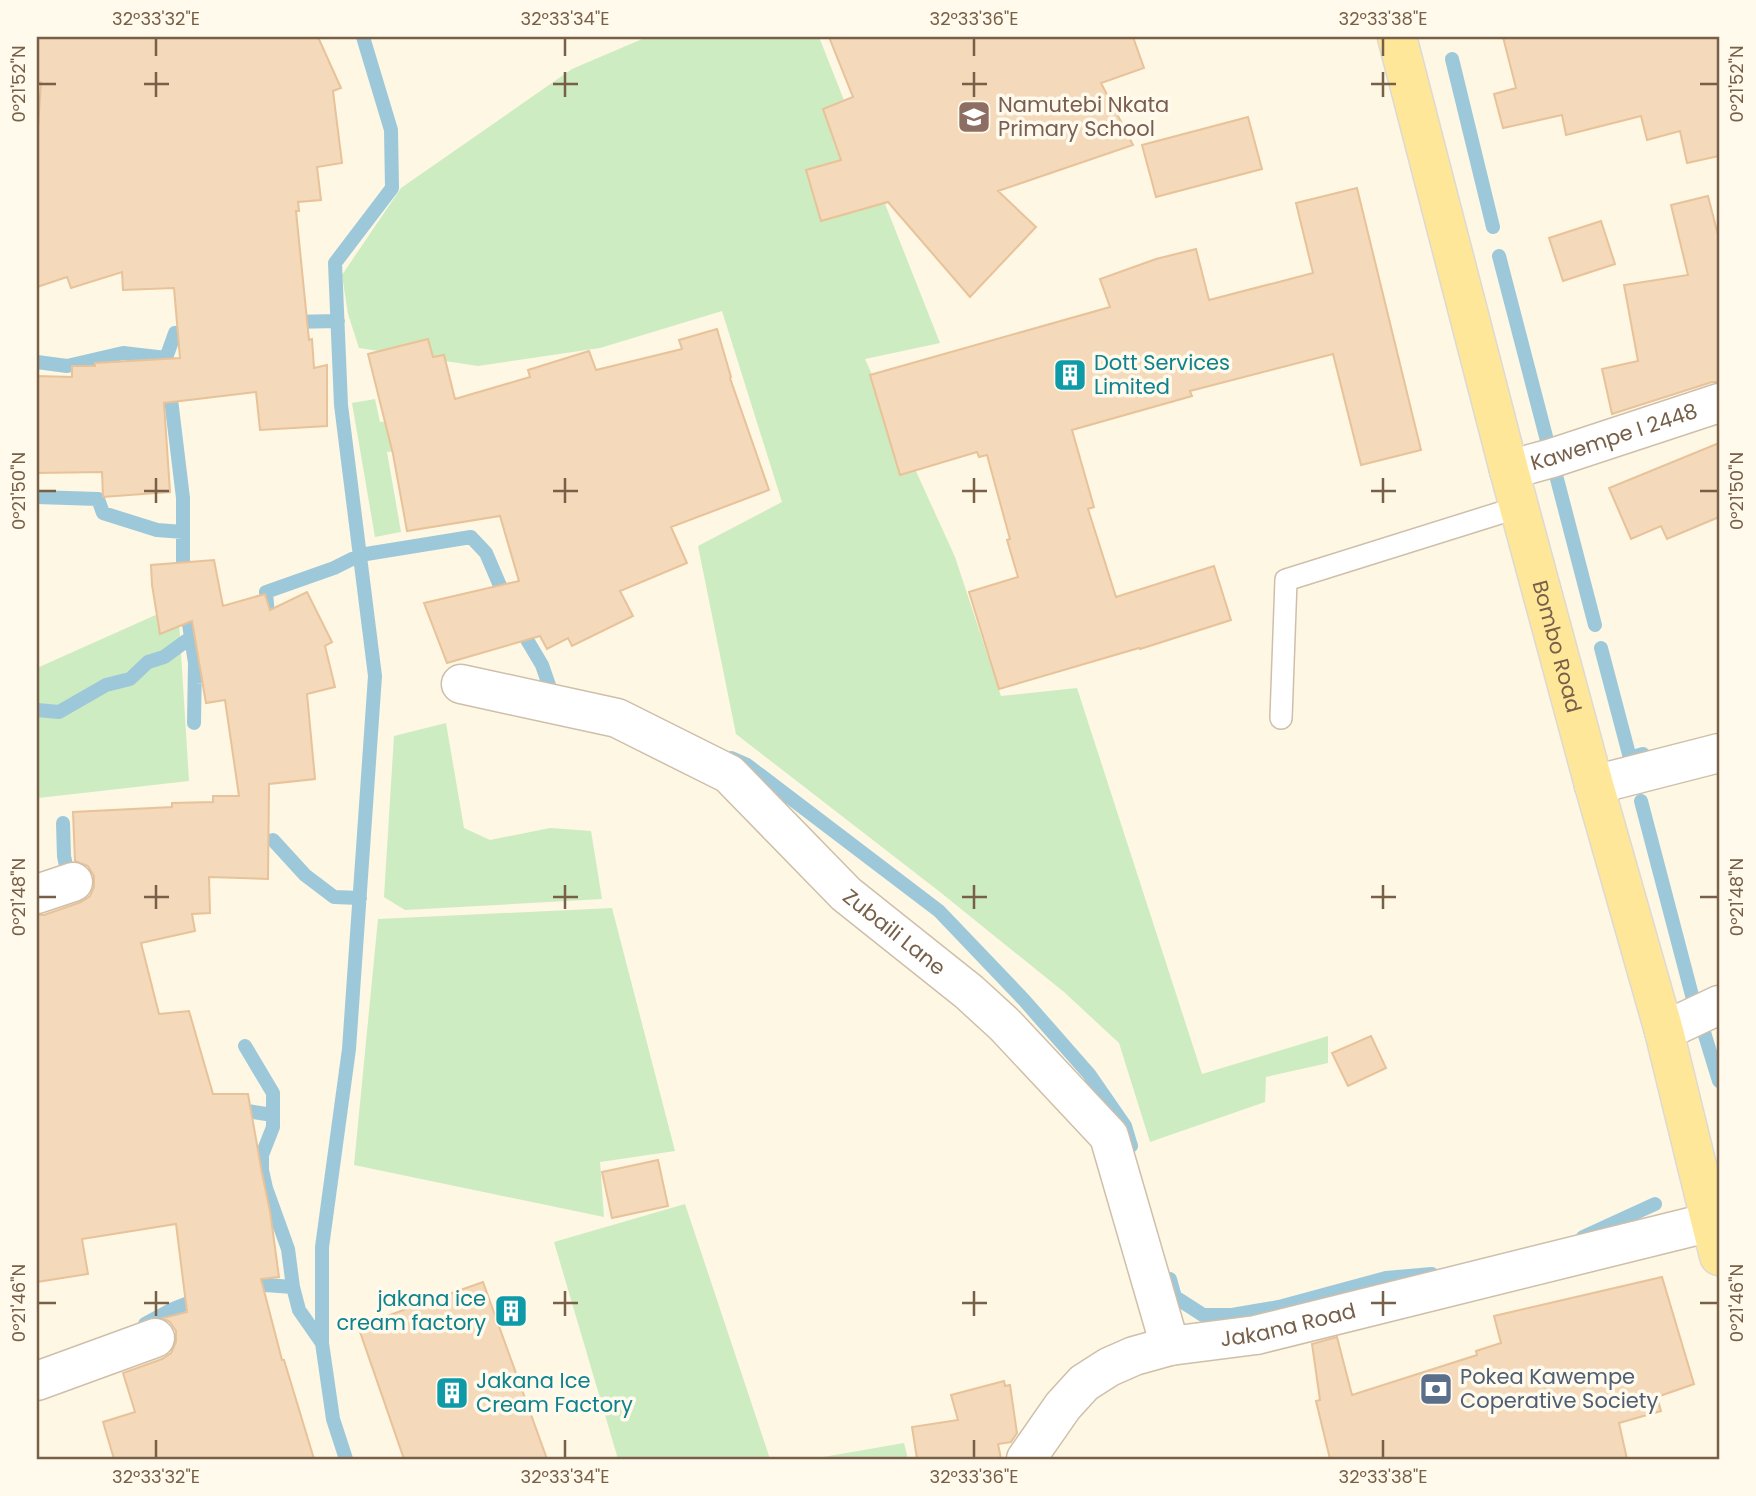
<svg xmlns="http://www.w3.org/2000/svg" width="1756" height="1496" viewBox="0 0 1756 1496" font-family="Poppins,sans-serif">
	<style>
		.green { fill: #cdecc1 }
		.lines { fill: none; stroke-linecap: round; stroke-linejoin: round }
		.stream { stroke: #9dc8da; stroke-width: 14 }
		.building { fill: #f4d9ba; stroke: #e8c299; stroke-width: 2 }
		.service-casing { stroke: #cfbfaa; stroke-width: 24 }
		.minor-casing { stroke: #cfbfaa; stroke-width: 41 }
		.primary-casing { stroke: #ded9d3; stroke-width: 41 }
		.service { stroke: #fff; stroke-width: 21 }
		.minor { stroke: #fff; stroke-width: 38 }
		.primary { stroke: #ffe799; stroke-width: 38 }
		.ticks { fill: none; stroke: #775f48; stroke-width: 2.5 }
		.labels { text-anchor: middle; stroke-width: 7; stroke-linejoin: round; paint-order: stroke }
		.education-label { font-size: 21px; fill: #785e54; stroke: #fffaeb; text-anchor: start }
		.culture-label { font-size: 21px; fill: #0d838f; stroke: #fffaeb; text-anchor: start }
		.street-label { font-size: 21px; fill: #775f48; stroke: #fffaeb }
		.service-label { font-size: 21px; fill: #4e5e75; stroke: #fffaeb; text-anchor: start }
		.neatline { fill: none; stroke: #775f48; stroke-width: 2.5 }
		.ticks-label { font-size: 18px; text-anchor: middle; fill: #775f48 }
	</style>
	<rect width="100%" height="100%" fill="#fdf7e4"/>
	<!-- green -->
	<path class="green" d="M647,37H819L940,343L865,359L955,557L1001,696L1077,688L1202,1074L1328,1036V1063L1266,1077L1265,1102L1150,1142L1119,1043L1064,992L940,892L736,734L698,546L782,502L722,311L600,348L478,366L359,348L348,314L342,275L401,188L572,69Z
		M375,399L380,422L396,420L402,450L387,452L401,532L375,537L352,403Z
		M178,605L189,781L38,798L37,668Z
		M446,723L464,828L490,840L550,828L591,831L602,899L405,910L384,897L394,736Z
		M612,908L675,1151L600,1162L604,1217L354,1165L378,919Z
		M685,1204L770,1459H618L554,1242Z
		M904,1443L908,1459H812Z"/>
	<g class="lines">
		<!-- stream -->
		<path class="stream" d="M1452,59L1493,227
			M1499,256L1595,625
			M290,322L338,321
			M166,358L175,333L197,332
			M37,362L67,366L123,353L166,358L183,498V582
			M37,497L98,499L103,513L157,530L183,532
			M186,605L195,663L194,723
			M268,616L266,592L334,568L360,555L471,537L486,553L507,602
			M517,623L542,665L551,691L559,693
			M1601,648L1630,758L1643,754
			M195,677L221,675
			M37,710L59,712L106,685L130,679L148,662L164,657L186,641L193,640
			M731,758L747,765L939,911L1024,1000L1089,1074L1125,1126L1131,1146
			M1641,801L1694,1003
			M63,823L64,856L69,880
			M273,840L305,875L334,897L360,898
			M1703,1029L1719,1081
			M245,1046L273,1093V1127L262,1155V1170L266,1188L288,1249L293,1287L299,1310L322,1343
			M234,1113L247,1111L273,1115
			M1583,1237L1655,1204
			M1170,1279L1175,1297L1203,1315H1232L1279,1307L1386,1278L1432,1274
			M244,1288L265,1285L293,1287
			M145,1324L173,1309L201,1298
			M346,1459L333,1419L322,1343V1247L349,1049L375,676L341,405L335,263L392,188L391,130L363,37"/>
	</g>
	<!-- building -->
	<path class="building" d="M37,37H318L341,88L333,91L342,163L317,167L321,200L298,202L299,211H296L309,340L312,339L314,368L327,365V426L260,430L256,392L164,403L170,492L103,497L102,472L37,473V376L72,377V366H95V363L180,358L174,288L123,290L122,272L71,288L67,277L37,287V143L41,82H37Z
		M829,37H1133L1144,68L1101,83L1133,145L998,191L1036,227L970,297L888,202L821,221L806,170L841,160L823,109L853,97Z
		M1503,37H1719V156L1687,163L1680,131L1647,140L1641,116L1566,135L1562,115L1503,128L1494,94L1516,88Z
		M1248,117L1262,169L1156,197L1142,145Z
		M1357,188L1421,450L1361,465L1333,354L1190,391L1192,396L1072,430L1094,507L1088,509L1116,597L1214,566L1231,620L1140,649L1139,648L999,689L969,592L1018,577L1007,540L1010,539L987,455L979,457L977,452L900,475L870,375L1110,307L1100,279L1156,259L1196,249L1209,300L1313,273L1296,203Z
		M1708,196L1719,239V382H1712L1612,414L1602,369L1638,361L1624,285L1688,275L1671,205Z
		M1601,221L1615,264L1563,281L1549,238Z
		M717,329L731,377L730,378L769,490L671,527L687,563L620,591L633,616L572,646L568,638L547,649L540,636L447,663L424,603L519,581L500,516L407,531L393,454L368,354L428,339L433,357L444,355L455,399L530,377L528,370L589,351L596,370L682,349L679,340Z
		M1719,443V517L1667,539L1661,526L1631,539L1609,488Z
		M214,560L223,606L265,594L270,610L307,592L332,642L325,646L335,687L307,694L315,779L269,784L268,879L209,877L210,913L192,914L195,931L141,943L159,1014L189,1011L213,1094H248L262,1173L270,1211L279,1277L261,1279L282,1360H284L314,1459H114L103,1422L135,1412L123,1373L162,1359L171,1353L176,1342V1331L170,1322L163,1318L187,1312L176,1224L82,1239L88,1274L37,1282V915H44L81,902L90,896L94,887V876L88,866L75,861L73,812L172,807V803L213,802V796H239L225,700L206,703L192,621L160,634L152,585L151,565Z
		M1371,1036L1386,1068L1348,1086L1332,1053Z
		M658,1160L668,1206L612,1218L602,1172Z
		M1662,1277L1694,1384L1657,1397L1661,1411L1619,1423L1627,1459H1330L1316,1401L1320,1400L1312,1344L1337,1337L1352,1395L1477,1355L1476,1351L1501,1343L1494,1316Z
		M483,1282L547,1459H404L358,1326Z
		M1004,1381L1005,1386L1010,1385L1017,1433L1011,1442L998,1444L1001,1459H917L912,1427L958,1420L951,1395Z"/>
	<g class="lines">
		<defs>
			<path id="service" d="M1281,718L1286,580L1519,507"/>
			<g id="minor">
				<path id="s1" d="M1509,470L1552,458L1719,403"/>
				<path id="s2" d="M461,684L617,718L729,774L846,894L969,992L1005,1025L1109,1136L1170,1346"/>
				<path d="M1594,785L1719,753"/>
				<path d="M37,894L73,882"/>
				<path d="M1664,1031L1719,1005"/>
				<path d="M37,1381L155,1338"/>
				<path id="s3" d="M1026,1459L1063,1406L1084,1383L1109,1367L1134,1356L1170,1346L1256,1335L1711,1222"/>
			</g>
			<g id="primary">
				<path id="s4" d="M1397,37L1509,470L1594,785L1664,1031L1719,1256"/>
			</g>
		</defs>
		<!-- service casing -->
		<use href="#service" class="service-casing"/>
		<!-- minor casing -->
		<use href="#minor" class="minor-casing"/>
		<!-- primary casing -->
		<use href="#primary" class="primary-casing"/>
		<!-- service -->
		<use href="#service" class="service"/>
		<!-- minor -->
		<use href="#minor" class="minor"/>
		<!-- primary -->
		<use href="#primary" class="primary"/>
	</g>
	<!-- ticks -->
	<path class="ticks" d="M156,38V56M565,38V56M974,38V56M1383,38V56M156,72V97M565,72V97M974,72V97M1383,72V97M38,84H56M144,84H169M553,84H578M962,84H987M1371,84H1396M1700,84H1718M156,478V503M565,478V503M974,478V503M1383,478V503M38,491H56M144,491H169M553,491H578M962,491H987M1371,491H1396M1700,491H1718M156,885V909M565,885V909M974,885V909M1383,885V909M38,897H56M144,897H169M553,897H578M962,897H987M1371,897H1396M1700,897H1718M156,1291V1316M565,1291V1316M974,1291V1316M1383,1291V1316M38,1303H56M144,1303H169M553,1303H578M962,1303H987M1371,1303H1396M1700,1303H1718M156,1440V1458M565,1440V1458M974,1440V1458M1383,1440V1458"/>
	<!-- icons -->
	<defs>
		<symbol id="school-square" viewBox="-11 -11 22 22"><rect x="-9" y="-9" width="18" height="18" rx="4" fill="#8d6e63" stroke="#fffaeb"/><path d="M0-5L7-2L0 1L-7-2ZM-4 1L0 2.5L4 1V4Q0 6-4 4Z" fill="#fff"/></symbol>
		<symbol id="building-square" viewBox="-11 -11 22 22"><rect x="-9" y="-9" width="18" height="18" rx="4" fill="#0f9aa8" stroke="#fffaeb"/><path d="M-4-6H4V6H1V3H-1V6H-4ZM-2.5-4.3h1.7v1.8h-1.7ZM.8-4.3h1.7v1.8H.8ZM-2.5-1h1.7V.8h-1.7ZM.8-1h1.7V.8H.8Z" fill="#fff"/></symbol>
		<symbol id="bank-square" viewBox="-11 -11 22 22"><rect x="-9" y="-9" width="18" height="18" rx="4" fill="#5c6f8a" stroke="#fffaeb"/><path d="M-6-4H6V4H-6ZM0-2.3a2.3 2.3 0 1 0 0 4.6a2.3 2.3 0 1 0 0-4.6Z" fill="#fff"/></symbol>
	</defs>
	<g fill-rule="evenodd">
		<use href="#school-square" x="955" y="98" width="38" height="38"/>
		<use href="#building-square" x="1051" y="356" width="38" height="38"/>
		<use href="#building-square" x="492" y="1292" width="38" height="38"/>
		<use href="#bank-square" x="1417" y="1370" width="38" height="38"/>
		<use href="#building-square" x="433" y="1374" width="38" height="38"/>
	</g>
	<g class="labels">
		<!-- education labels -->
		<g class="education-label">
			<text x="998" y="112">Namutebi Nkata<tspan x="998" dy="24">Primary School</tspan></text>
		</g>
		<!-- culture labels -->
		<g class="culture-label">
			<text x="1094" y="370">Dott Services<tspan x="1094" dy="24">Limited</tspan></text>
			<text x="486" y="1306" text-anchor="end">jakana ice<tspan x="486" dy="24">cream factory</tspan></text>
			<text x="476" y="1388">Jakana Ice<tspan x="476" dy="24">Cream Factory</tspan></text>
		</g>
		<!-- street labels -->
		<g class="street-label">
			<text dy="7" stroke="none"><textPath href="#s1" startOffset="110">Kawempe I 2448</textPath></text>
			<text dy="7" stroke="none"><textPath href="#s4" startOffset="630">Bombo Road</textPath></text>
			<text dy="7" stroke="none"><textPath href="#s2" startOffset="514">Zubaili Lane</textPath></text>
			<text dy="7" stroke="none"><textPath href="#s3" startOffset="310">Jakana Road</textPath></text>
		</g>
		<!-- service labels -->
		<g class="service-label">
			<text x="1460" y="1384">Pokea Kawempe<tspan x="1460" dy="24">Coperative Society</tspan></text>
		</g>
	</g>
	<!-- border -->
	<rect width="1756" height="1496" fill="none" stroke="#fffaeb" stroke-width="77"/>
	<rect x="38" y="38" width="1680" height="1420" class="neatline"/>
	<g class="ticks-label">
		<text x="156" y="25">32°33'32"E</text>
		<text x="565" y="25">32°33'34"E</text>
		<text x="974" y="25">32°33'36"E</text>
		<text x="1383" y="25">32°33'38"E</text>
		<text transform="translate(19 84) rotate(-90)" y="6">0°21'52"N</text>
		<text transform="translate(1737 84) rotate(-90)" y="6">0°21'52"N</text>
		<text transform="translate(19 491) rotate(-90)" y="6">0°21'50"N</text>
		<text transform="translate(1737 491) rotate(-90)" y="6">0°21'50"N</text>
		<text transform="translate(19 897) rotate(-90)" y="6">0°21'48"N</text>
		<text transform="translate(1737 897) rotate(-90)" y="6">0°21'48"N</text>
		<text transform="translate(19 1303) rotate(-90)" y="6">0°21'46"N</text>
		<text transform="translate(1737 1303) rotate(-90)" y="6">0°21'46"N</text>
		<text x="156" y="1483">32°33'32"E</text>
		<text x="565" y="1483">32°33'34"E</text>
		<text x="974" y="1483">32°33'36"E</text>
		<text x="1383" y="1483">32°33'38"E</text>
	</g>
</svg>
